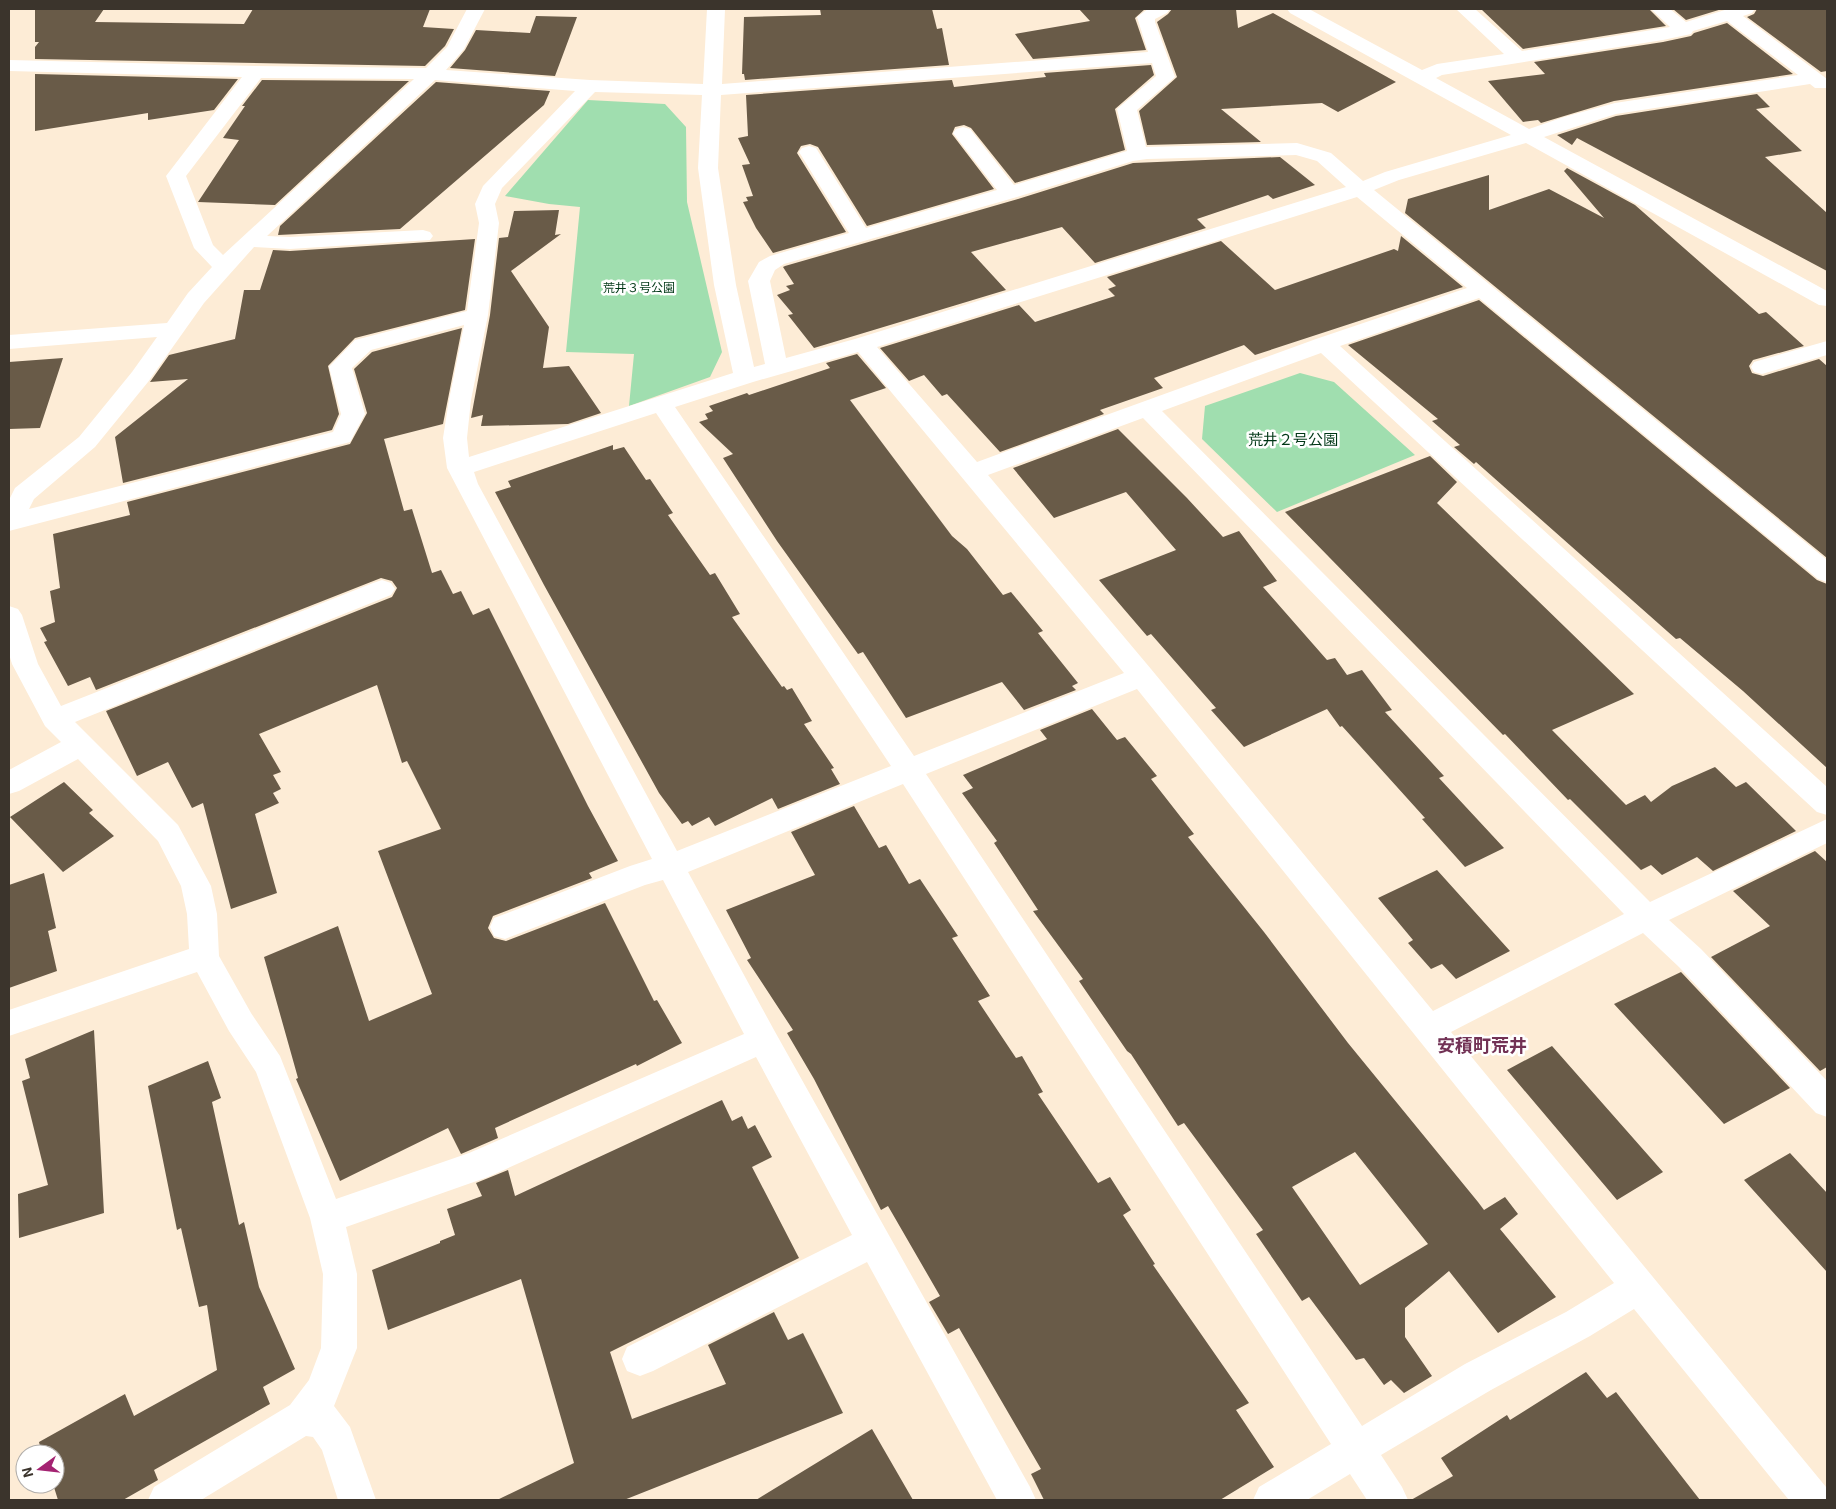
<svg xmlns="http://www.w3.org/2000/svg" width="1836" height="1509" viewBox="0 0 1836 1509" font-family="'Exo 2','Noto Sans JP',sans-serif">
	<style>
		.green { fill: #a0deaf }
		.building { fill: #695b48; fill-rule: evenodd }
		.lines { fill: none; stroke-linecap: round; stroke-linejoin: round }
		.minor { fill: #fff; fill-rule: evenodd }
		.labels { text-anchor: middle; stroke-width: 5; stroke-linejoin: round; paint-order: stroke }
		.far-park-label { font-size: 12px; fill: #003716; stroke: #fff }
		.park-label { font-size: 15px; fill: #003716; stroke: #fff }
		.quarter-label { font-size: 18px; font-weight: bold; fill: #723255; stroke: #fff }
	</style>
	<rect width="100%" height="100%" fill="#fdecd6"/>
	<!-- green -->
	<path class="green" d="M588,100L665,104L686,127L687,202L722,352L710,377L629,406L634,354L566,352L580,207L549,204L505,196Z
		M1300,373L1334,382L1415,455L1277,512L1202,439L1205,406Z"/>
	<!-- building -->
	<path class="building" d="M35,9H104L95,22L244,24L253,9H430L423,27L454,29L445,46L425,66L35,59V47L39,42H35Z
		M820,9H932L937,29L942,28L949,65L745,80L744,74H742L744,17L821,15Z
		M1079,9H1145L1135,18L1146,50L1033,59L1015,34L1090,21Z
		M1172,9H1236L1238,28L1273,13L1396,82L1338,112L1322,103L1221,109L1261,142L1147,145L1139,111L1177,77L1157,22L1168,14Z
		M1481,9H1649L1666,26L1523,49Z
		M1673,9H1722L1686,20Z
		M1757,9H1827V71L1821,72L1747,17L1754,14Z
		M536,16L577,17L555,76L450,68L465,50L476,30L530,33Z
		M1727,23L1793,74L1614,101L1541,123L1538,120L1523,122L1488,81L1545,74L1534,62L1663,42L1691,36L1694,33Z
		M1151,65L1154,75L1115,109L1125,150L1015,183L971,128L964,125L955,127L952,134L994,189L867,226L818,147L810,144L801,146L797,153L846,232L773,253L756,228L743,202L748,201L746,197L753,196L742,165L750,164L738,138L748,136L746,95L952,80L954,87L1046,77L1044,73Z
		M35,74L238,79L214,110L148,120V113L35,131Z
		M262,80L409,81L275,205L198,202L239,140L223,138L245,106H242Z
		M436,82L550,91L544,105L400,229L278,235L280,226Z
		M1757,94L1770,107L1756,109L1802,151L1765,157L1827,213V271L1577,138L1572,145L1557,135L1616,116Z
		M1280,157L1315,185L1273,199L1268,195L1197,219L1206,228L1095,263L1062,227L971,252L1006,290L814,348L788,315L793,314L777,295L790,290L786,286L794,284L783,267L785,266L1018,199L1133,163Z
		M1567,168L1635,205L1759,314L1766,312L1804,346L1753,360L1749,366L1752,373L1763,376L1819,359L1827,366V558L1405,213L1408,199L1489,175V210L1549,189L1604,218L1564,171Z
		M559,210L555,235L561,234L511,271L549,327L543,368L569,366L601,413L568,424L481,426L483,415L471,418L490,315L499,238L508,237L514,211Z
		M1401,236L1463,287L1255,355L1244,345L1154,378L1163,388L1100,410L1104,414L1000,452L947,394L942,396L924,375L909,381L880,348L1019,305L1035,322L1115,296L1108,289L1116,286L1107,277L1221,241L1275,290L1394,249L1398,251Z
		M475,239L465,310L355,338L328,366L339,414L332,430L123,483L115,437L188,379L150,382L169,355L235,339L244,290H260L273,250L290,251Z
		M1479,300L1817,580L1827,584V768L1743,691L1680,638L1676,639L1476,462L1474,464L1454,447L1460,445L1432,421L1438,419L1348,345Z
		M462,328L443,424L384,439L404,511L412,509L432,573L441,570L453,594L461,591L473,615L489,608L588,806L618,861L589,873L592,878L493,916L488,928L494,938L506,941L605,903L654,1001L657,1000L682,1043L637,1066L636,1064L495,1128L498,1138L468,1151L461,1154L448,1128L340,1181L296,1079L298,1078L264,957L338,926L369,1021L432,994L378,851L441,829L407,761L402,763L377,685L259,734L281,772L273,775L281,789L273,793L279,803L255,814L277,893L231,909L203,803L192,808L168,762L137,776L106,711L392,597L397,588L392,581L381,578L96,690L90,677L68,686L44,642L47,641L40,628L55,622L50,591L60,588L53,534L130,515L127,502L350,444L367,413L354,369L372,352Z
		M857,354L886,388L850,400L952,536L967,549L1003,595L1011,592L1043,631L1038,633L1078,683L1072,686L1076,690L1024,710L1002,682L906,718L863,652L858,654L777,541L723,458L733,454L699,422L708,419L705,414L713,411L709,406L747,393L749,395L830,368L826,363Z
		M63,358L40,428L9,429V362Z
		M1118,429L1187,498L1223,537L1239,531L1277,581L1263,587L1327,660L1335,658L1347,675L1362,670L1392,710L1385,712L1444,776L1439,778L1504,848L1465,867L1422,819L1425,818L1342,726L1340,727L1327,709L1244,747L1211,710L1216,708L1151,634L1147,636L1099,580L1176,550L1126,492L1054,518L1013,468Z
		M613,445V450L624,447L646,480L650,479L673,513L668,515L710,575L715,573L740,614L732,617L782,687L784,686L787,690L792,688L812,721L804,724L834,768L831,769L840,784L778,809L772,798L715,826L709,817L692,826L688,821L682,824L659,793L544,585L495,492L511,487L508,481Z
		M1430,456L1457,482L1437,503L1634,694L1552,730L1626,805L1645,795L1651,802L1672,786L1715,767L1736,787L1746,782L1796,831L1713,871L1697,857L1662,875L1651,865L1641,870L1570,799L1568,800L1505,734L1503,735L1285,512Z
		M1092,709L1117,740L1125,737L1157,776L1151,779L1194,834L1188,837L1264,932L1348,1043L1478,1202L1484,1210L1505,1197L1518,1214L1500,1229L1556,1297L1498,1333L1449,1271L1405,1308V1337L1432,1376L1404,1393L1391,1380L1384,1385L1364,1358L1356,1360L1309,1297L1302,1301L1256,1234L1263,1230L1184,1123L1178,1126L1131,1054L1127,1051L1079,981L1083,979L1033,911L1038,910L994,843L997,841L962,793L973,788L963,775L1047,739L1040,730ZM1355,1152L1428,1244L1360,1285L1292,1187Z
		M64,782L93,810L89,813L114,836L63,872L10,817Z
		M854,806L879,848L886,845L909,884L920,879L958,936L952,938L990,996L978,1001L1016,1058L1022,1056L1043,1092L1038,1094L1098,1183L1110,1177L1131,1210L1123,1215L1155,1264L1153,1265L1249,1403L1236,1410L1274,1467L1220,1500H1044L1031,1474L1041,1469L959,1328L948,1334L929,1302L940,1296L888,1206L881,1210L814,1079L787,1033L793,1030L747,960L751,958L726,910L815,875L791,832Z
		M1815,851L1827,862V1067L1820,1071L1711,957L1770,926L1733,891Z
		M1437,870L1510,951L1456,979L1442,964L1431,969L1408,943L1413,940L1378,898Z
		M44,873L56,928L48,931L57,971L9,988V885Z
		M1681,972L1790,1088L1724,1124L1614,1004Z
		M94,1030L104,1213L19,1238L18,1194L48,1185L22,1081L30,1078L25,1059Z
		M1552,1046L1663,1172L1617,1200L1507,1070Z
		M208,1061L221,1098L212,1102L239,1225L244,1222L259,1287L295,1369L263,1387L270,1404L154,1470L158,1480L123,1500H58L53,1484H55V1454H42L39,1442L125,1394L134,1416L217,1370L207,1305L199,1307L181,1228L177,1230L148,1086Z
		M722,1100L732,1121L742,1116L748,1129L755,1125L772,1157L752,1167L799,1258L610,1352L632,1419L726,1384L708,1345L774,1312L788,1340L803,1333L843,1413L624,1500H497L574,1463L521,1279L388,1330L372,1270L440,1243V1241L455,1235L447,1209L482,1196L476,1183L508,1170L515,1196Z
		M1790,1153L1827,1193V1272L1744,1180Z
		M1586,1372L1607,1398L1616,1392L1700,1500H1411L1453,1476L1441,1458L1507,1415L1510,1420Z
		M872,1429L913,1500H756Z"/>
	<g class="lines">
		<!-- minor -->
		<path class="minor" d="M467,9H485L464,49L446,70L590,80L703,84L707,9H725L722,84L1148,52L1137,17L1148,9H1170L1167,13L1155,19V22L1175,77L1137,110L1146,147L1297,143L1331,153L1363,181L1385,172L1511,135L1290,13L1287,9H1309L1422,70L1437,64L1504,54L1456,9H1475L1522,51L1670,27L1651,9H1670L1686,22L1728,9H1755L1752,13L1743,16L1827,79V88H1815L1810,84L1616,114L1544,137L1827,291V306L1819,305L1526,143L1399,180L1374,190L1827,560V582L1818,579L1479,298L1340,346L1827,787V815L1817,812L1321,353L1162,411L1650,902L1827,819V843L1669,920L1701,949L1827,1081V1117L1816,1113L1679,967L1643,933L1451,1032L1826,1487L1827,1500H1789L1634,1309L1590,1336L1491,1390L1381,1455L1402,1487L1408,1500H1367L1350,1474L1307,1500H1253L1259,1487L1331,1444L903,784L688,872L774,1030L1030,1487L1036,1500H997L867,1262L653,1371L640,1376L627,1371L622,1359L627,1347L852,1235L756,1057L488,1177L346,1227L357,1274V1348L334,1406L350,1427L376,1500H338L322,1450L313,1437L306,1436L201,1500H148L154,1487L290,1405L309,1380L321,1348L323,1274L310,1218L256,1072L229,1031L197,972L9,1036V1010L189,949L187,914L181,886L158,841L78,759L19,791L9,794V770L61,742L45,726L12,664L9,654V606L18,609L22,615L38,664L61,706L373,583L382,580L391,583L395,589L391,595L75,722L178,825L211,886L217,914L219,956L251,1013L280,1056L336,1199L469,1153L744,1034L663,880L645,885L505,939L494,936L490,927L494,918L630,866L652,859L447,468L443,438L449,400L464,325L371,350L352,368L365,414L350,442L9,531V500L15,488L79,437L132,372L157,337L9,349V335L167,323L188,293L212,267L194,248L166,176L242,77L9,71V60L256,66L426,68L447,47ZM1727,21L1798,75L1615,103L1564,117L1529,129L1436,78L1442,75L1663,40L1691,34L1693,31ZM1152,63L1156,76L1117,109L1127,151L1014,185L970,129L963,127L956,129L953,133L997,190L866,228L816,148L809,146L802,148L799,152L849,233L770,256L759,262L748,281L765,364L754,367L736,285L718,168L721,95ZM261,78L414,79L223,255L213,245L186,176ZM435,80L575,91L483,186L475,204L479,223L467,311L355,340L329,367L341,414L333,432L29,509L34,499L95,447L148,382L204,303L254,247L290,249L430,240L433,236L430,232L423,230L290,237L267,236ZM595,92L702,95L698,168L714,285L733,373L469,457L467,438L471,400L488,315L499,223L495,204L502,188ZM1296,155L1317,161L1346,187L855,339L786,358L770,281L775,270L784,264L1017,197L1133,161L1147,159ZM1357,197L1467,288L1316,339L977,462L877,347ZM858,352L1124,673L914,756L675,407L753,382ZM656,413L891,766L677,851L478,484L474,472ZM1143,418L1624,914L1433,1011L1151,669L988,475ZM1137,689L1614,1283L1566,1312L1465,1364L1362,1426L926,774Z
			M1827,341V355L1762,374L1754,372L1751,367L1754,362Z"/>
	</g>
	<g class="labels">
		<!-- far-park labels -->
		<g class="far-park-label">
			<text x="639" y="292">荒井３号公園</text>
		</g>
		<!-- park labels -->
		<g class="park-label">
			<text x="1293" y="445">荒井２号公園</text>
		</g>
		<!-- quarter labels -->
		<g class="quarter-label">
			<text x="1482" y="1052">安積町荒井</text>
		</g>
	</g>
	<!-- border -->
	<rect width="1836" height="1509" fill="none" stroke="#3b342c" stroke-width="20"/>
	<!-- north arrow -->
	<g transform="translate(40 1469) rotate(255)"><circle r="24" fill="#ffffff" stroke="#b1aeab"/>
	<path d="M0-4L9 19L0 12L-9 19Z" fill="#a42372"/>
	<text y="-8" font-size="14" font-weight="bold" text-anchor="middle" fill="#3b342c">N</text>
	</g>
</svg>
